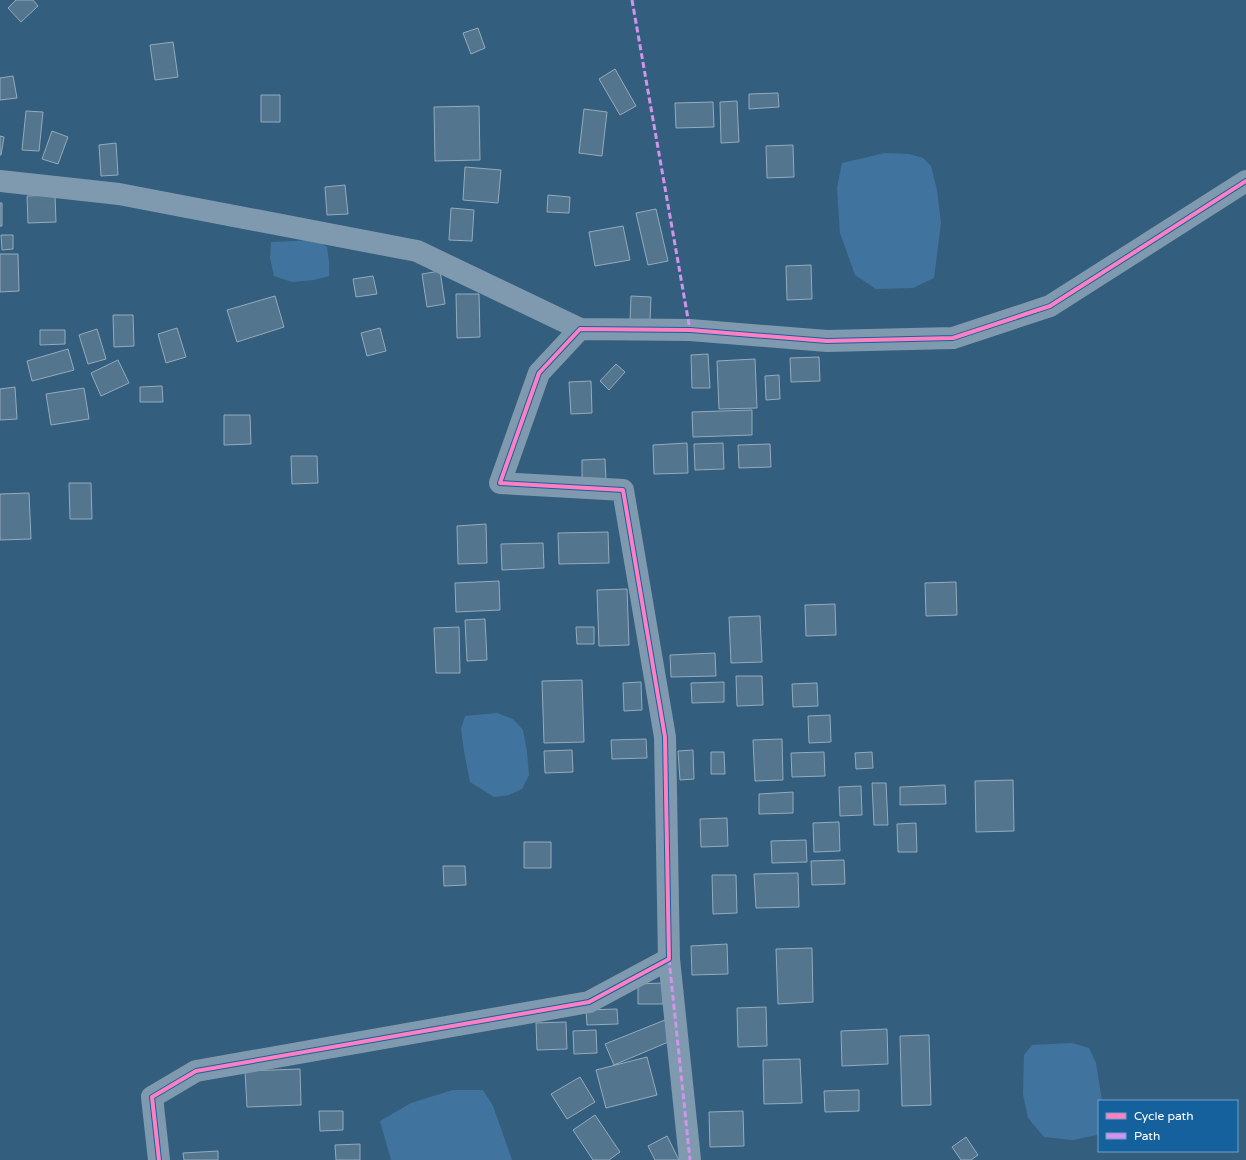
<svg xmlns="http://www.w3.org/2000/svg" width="1246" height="1160" viewBox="0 0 1246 1160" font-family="'Varela Round',sans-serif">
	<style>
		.water { fill: #40749e }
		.building { fill: #53758e; stroke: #94abbd }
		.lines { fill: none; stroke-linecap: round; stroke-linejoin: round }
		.street { stroke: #7f9aaf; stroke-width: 22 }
		.quiet { stroke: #d193ec; stroke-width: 3; stroke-dasharray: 6 3; stroke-linecap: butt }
		.cycleway-casing { stroke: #15619e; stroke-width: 6 }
		.cycleway { stroke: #ff80c0; stroke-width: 4 }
	</style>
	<rect width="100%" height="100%" fill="#345e7e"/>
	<!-- water -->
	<path class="water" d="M885,153L909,154L923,158L931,166L937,190L941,223L934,278L913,288L876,289L855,275L840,233L837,188L842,163Z
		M317,240L327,247L329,262V276L314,280L292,282L274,276L270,258L271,242Z
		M497,713L513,719L523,730L527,752L529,775L522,789L509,795L494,797L470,782L464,751L461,729L465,716Z
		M1072,1043L1089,1048L1096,1063L1102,1101H1099V1130L1097,1135L1073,1140L1044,1137L1028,1118L1023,1094L1024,1055L1032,1045Z
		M453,1090H483L493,1106L512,1160H391L380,1121L411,1103Z"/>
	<!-- building -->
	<path class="building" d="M16,0H33L38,6L21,22L8,8Z
		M478,28L485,48L471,54L463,33Z
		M173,42L178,77L155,80L150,45Z
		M615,69L636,106L620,115L599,79Z
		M13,76L17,98L0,100V78Z
		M778,93L779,107L749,109V94Z
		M261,95H280V122H261Z
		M737,101L739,142L721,143L720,102Z
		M713,102L714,127L676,128L675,103Z
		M479,106L480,160L435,161L434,107Z
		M584,109L607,112L602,156L579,153Z
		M26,111L43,112L39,151L22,150Z
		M52,131L68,137L58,164L42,159Z
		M0,136L4,137L1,155H0Z
		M116,143L118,175L101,176L99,145Z
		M793,145L794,177L767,178L766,146Z
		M465,167L501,170L498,203L463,200Z
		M345,185L348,214L327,215L325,187Z
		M55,195L56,222L28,223L27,196Z
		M548,195L570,197L569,213L547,212Z
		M0,203H2V226H0Z
		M451,208L474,210L472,241L449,240Z
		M656,209L668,261L648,265L636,213Z
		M623,226L630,260L595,266L589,232Z
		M1,235H13V249L2,250Z
		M0,254H18L19,291L0,292Z
		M811,265L812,299L787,300L786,266Z
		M440,271L445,304L427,307L422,274Z
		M373,276L377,294L356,297L353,279Z
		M456,294H479L480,337L457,338Z
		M275,296L284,327L237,342L227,310Z
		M631,296L651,297L650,321H630Z
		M113,315H133L134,346L114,347Z
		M177,328L186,357L166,363L158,334Z
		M380,328L386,351L367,356L361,333Z
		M97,329L106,359L88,364L79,335Z
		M40,330H65V344L40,345Z
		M68,349L74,370L32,381L27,361Z
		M708,354L710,388H692L691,355Z
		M819,357L820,381L791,382L790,358Z
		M755,359L757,408L719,409L717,361Z
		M118,360L129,383L101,396L91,373Z
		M616,364L625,372L609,390L600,381Z
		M779,375L780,399L766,400L765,376Z
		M591,381L592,413L571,414L569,382Z
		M162,386L163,402H140V387Z
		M15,387L17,419L0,420V389Z
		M84,388L89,419L51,425L46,394Z
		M752,410V435L693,437L692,412Z
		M224,415H250L251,444L224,445Z
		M687,443L688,473L654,474L653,445Z
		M723,443L724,469L695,470L694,444Z
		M770,444L771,467L739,468L738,445Z
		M291,456H317L318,483L292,484Z
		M605,459L606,480L582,481V460Z
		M69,483H91L92,519H70Z
		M29,493L31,539L0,540V494Z
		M486,524L487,563L458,564L457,526Z
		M608,532L609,563L559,564L558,533Z
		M543,543L544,568L502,570L501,544Z
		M499,581L500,610L456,612L455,583Z
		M956,582L957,615L926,616L925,583Z
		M627,589L629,645L599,646L597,590Z
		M835,604L836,635L806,636L805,605Z
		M760,616L762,662L731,663L729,617Z
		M485,619L487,660L467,661L465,620Z
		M459,627L460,673H436L434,628Z
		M576,627H594V644H577Z
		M715,653L716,676L671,677L670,655Z
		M736,676H762L763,705L737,706Z
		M582,680L584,742L544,743L542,681Z
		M641,682L642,710L624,711L623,683Z
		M724,682V702L692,703L691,683Z
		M817,683L818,706L793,707L792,684Z
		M830,715L831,742L809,743L808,716Z
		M646,739L647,758L612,759L611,740Z
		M782,739L783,780L755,781L753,740Z
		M572,750L573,772L545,773L544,751Z
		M693,750L694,779L680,780L678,751Z
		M711,752H724L725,774H711Z
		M824,752L825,776L792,777L791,753Z
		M872,752L873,768L856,769L855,753Z
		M1013,780L1014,831L976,832L975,781Z
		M872,783H886L888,825H874Z
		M945,785L946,804L900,805V787Z
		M861,786L862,815L840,816L839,787Z
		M793,792V813L759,814V794Z
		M727,818L728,846L701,847L700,819Z
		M839,822L840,851L814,852L813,823Z
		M916,823L917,852H898L897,824Z
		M806,840L807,862L772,863L771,841Z
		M524,842H551V868H524Z
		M844,860L845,884L812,885L811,861Z
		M443,866H465L466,885L444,886Z
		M798,873L799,907L756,908L754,874Z
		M712,875H736L737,913L713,914Z
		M727,944L728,974L692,975L691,946Z
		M812,948L813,1002L778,1004L776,949Z
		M662,983L663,1004H638V984Z
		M766,1007L767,1046L738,1047L737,1008Z
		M617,1009L618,1024L587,1025L586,1010Z
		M665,1020L673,1040L614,1065L605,1044Z
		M566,1022L567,1049L537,1050L536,1023Z
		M887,1029L888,1064L842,1066L841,1031Z
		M596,1030L597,1053L574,1054L573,1031Z
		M929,1035L931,1105L902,1106L900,1036Z
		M647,1057L657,1095L606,1108L596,1070Z
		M800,1059L802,1103L764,1104L763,1060Z
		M300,1069L301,1105L247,1107L245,1071Z
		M580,1077L595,1102L567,1119L551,1094Z
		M859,1090V1111L825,1112L824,1091Z
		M319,1111H343V1130L320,1131Z
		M743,1111L744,1146L710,1147L709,1112Z
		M595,1115L620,1152L609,1160H593L573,1130Z
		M667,1136L679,1160H655L648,1146Z
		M966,1137L978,1155L971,1160H961L952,1147Z
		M360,1144V1160H336L335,1145Z
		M218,1151V1160H184L183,1153Z"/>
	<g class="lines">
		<!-- street -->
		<path class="street" d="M0,181L119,194L417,251L580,329
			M669,959L690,1160
			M159,1160L152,1097L196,1071L589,1002L669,959L665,737L623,490L500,483L539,373L580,329L690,330L827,341L953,338L1050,306L1246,181"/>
		<!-- quiet -->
		<path class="quiet" d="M632,0L690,330
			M669,959L690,1160"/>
		<defs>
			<path id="cycleway" d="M159,1160L152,1097L196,1071L589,1002L669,959L665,737L623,490L500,483L539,373L580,329L690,330L827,341L953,338L1050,306L1246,181"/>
		</defs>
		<!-- cycleway casing -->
		<use href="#cycleway" class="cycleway-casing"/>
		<!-- cycleway -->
		<use href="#cycleway" class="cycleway"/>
	</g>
	<!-- legend -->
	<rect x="1098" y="1100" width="140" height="52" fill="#15619e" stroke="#73a0c5"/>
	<rect x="1106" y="1113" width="20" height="6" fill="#ff80c0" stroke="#73a0c5"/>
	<text x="1134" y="1120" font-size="12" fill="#ffffff">Cycle path</text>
	<rect x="1106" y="1133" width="20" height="6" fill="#d193ec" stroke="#73a0c5"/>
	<text x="1134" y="1140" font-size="12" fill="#ffffff">Path</text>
</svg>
